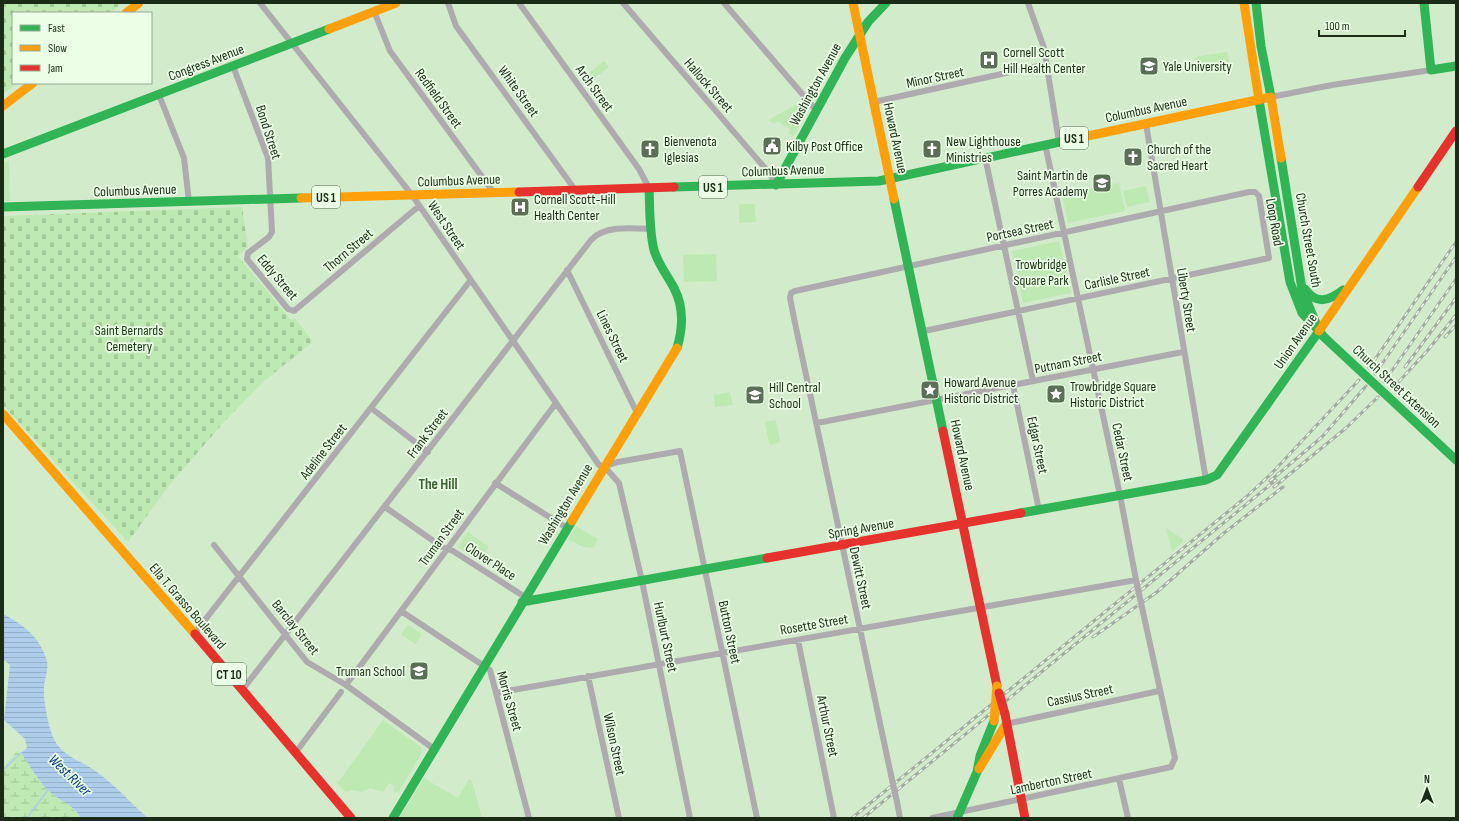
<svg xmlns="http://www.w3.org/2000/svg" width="1459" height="821" viewBox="0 0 1459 821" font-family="'Sofia Sans Condensed',sans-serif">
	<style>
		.green { fill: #bee9b3 }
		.wetland { fill: url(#wetland-marsh) }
		.cemetery { fill: url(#cemetery-stones) }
		.water { fill: url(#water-rules) }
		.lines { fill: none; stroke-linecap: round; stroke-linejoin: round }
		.stream { stroke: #aecdea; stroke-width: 1.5 }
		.street { stroke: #aeabae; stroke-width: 6 }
		.fast { stroke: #30b455; stroke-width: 9 }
		.slow { stroke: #ff9f0a; stroke-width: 9 }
		.jam { stroke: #e5322d; stroke-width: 9 }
		.rail-casing { stroke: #a3aba1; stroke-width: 3 }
		.rail { stroke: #ebfee6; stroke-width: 1.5; stroke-dasharray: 4.5; stroke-linecap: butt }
		.street-bridge { stroke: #aeabae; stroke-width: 6 }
		.fast-bridge { stroke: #30b455; stroke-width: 9 }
		.slow-bridge { stroke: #ff9f0a; stroke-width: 9 }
		.jam-bridge { stroke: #e5322d; stroke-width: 9 }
		.labels { text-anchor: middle; stroke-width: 3.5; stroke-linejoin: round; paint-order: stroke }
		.shield { fill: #ebfee6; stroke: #596b54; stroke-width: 1 }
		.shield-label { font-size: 13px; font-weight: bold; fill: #1a2c15 }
		.poi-label { font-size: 14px; fill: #1a2c15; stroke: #ebfee6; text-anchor: start }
		.street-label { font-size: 14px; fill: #1a2c15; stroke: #ebfee6 }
		.park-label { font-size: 14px; fill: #1b3713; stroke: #ebfee6 }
		.neighbourhood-label { font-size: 15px; font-weight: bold; fill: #38622d; stroke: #ebfee6 }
		.water-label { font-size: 15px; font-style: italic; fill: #033784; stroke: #ebfee6 }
	</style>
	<defs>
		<pattern id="wetland-marsh" width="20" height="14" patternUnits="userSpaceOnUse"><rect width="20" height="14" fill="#bee9b3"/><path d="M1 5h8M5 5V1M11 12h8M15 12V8" fill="none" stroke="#a3c899"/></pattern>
		<pattern id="cemetery-stones" width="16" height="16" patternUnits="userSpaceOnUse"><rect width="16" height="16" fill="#bee9b3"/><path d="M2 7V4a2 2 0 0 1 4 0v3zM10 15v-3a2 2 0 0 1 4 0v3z" fill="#a3c899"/></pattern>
		<pattern id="water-rules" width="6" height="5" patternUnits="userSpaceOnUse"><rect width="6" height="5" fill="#aecdea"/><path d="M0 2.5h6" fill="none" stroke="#95b0c8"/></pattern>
	</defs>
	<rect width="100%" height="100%" fill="#d2eccb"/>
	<!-- green -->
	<path class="green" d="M1227,52L1230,65L1198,70L1195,57Z
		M604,61L609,67L586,85L581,79Z
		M800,102L807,113L794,136L788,134L790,129L778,122L774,124L768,120Z
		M9,161L10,201H3V163Z
		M1119,183L1125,211L1068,223L1062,195Z
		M1146,186L1150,202L1127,207L1123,191Z
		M739,204H755L756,222L739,223Z
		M1059,241L1071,293L1023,303L1012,251Z
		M716,254L717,281L684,282L683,255Z
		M730,392L733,405L715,407L714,395Z
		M774,420L776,421L780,441L779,443L771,445L769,443L765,424L766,422Z
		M576,526L598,539L593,548L583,547L568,539Z
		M1166,528L1183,539V542L1172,552Z
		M468,532L489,547L478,561L457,547Z
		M408,625L422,634L415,644L401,634Z
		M383,720L421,747L422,753L398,793L393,791L395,786L389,783L383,792L370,788L362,792L352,790L346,792L336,782L340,780Z
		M424,778L458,798L469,779L472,781L482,818H399Z"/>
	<!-- wetland -->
	<path class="wetland" d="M17,751L21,753L48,790L60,800L70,805L80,817L84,818H3V768Z"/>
	<!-- cemetery -->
	<path class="cemetery" d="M3,3H123L110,13H13V83H18L3,94Z
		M242,207L248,247L238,256L291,320L295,318L313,342L264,381L225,421L171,483L128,542L3,405V216Z"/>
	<!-- water -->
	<path class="water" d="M3,614C24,625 40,637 47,661C49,669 44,680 44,688C43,701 49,730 55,741C61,754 80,761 91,768C113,782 129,802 148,818L80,817C73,804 59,801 49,791C38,781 30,765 21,753L27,748L25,739L4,720L10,665L3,659Z"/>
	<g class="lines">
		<!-- stream -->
		<path class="stream" d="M3,770L21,753
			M27,818L48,790"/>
		<!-- street -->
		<path class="street" d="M260,3L412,195L599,465L604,466L619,483L642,581L690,818
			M448,3L456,26L576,191
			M519,3L639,169L649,188
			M623,3L770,174L776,185
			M724,3L816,110
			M1028,3L1044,48L1059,142
			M374,11L390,51L494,193
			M233,66L268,158L272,232L269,237L248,253L247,259L288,309L294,311L419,206
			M159,95L184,158L189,202
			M1271,97L1332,85L1431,70
			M874,102L1047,64
			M1146,124L1206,480
			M985,157L1033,381
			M567,270L637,413
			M1013,385L1039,510
			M371,408L428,452
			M817,423L1183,352
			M604,466L618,462L680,451L757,818
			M495,483L567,528
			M385,507L442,547L453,551L525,597
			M214,545L307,662L346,685L434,749
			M401,611L490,670L529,818
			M194,634L470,281
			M798,640L834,818
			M588,676L619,818
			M346,685L556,403
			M243,689L591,240C604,225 633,228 651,229
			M496,693L1136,580L1120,495L1045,144
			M1006,724L1159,691
			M296,752L341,692
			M891,775L795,323L790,298L791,293L795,291L1249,192H1255L1259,196L1269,258L924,331
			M1119,779L1128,818
			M897,802L900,818
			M932,818L1171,767L1175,758L1143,612"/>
		<!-- fast -->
		<path class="fast" d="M1256,3L1261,46L1271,97
			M1424,3L1431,70L1456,66
			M1259,100L1290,282L1302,313L1319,331
			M3,154L329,29
			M1281,158L1302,289L1319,331
			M776,185L845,58L868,22L886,3
			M674,187L879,181L1069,140
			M649,188C650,208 649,230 654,250C658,264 667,275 674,288C684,307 683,328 677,348
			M894,199L943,431
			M3,207L301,198
			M1305,289C1316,305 1329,301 1343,290
			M1021,513L1206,480L1217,475L1319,331L1324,337
			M522,602L767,558
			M393,818L572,521
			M957,818L977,772L980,756L994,721"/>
		<!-- slow -->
		<path class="slow" d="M853,3L894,199
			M1244,3L1259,100
			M126,13L139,3
			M329,29L396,3
			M3,106L33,83
			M1069,140L1271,97L1281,158
			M301,198L519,192
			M1319,331L1418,187
			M3,414L195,634
			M572,521L677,348
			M979,769L1006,724"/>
		<!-- jam -->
		<path class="jam" d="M1418,187L1456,131
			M519,192L674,187
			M943,431L997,686
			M767,558L1021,513
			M195,634L351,818
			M1005,714L1025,818"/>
		<defs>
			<path id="rail" d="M1445,337L1456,325
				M1405,367L1456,298
				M1369,368L1456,242
				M1375,374L1456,257
				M1384,382L1456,279
				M1393,388L1428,350L1456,315
				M1270,481L1322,437L1366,386
				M1274,487L1346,428L1378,397
				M1093,637L1157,592L1224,533L1283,487
				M852,818L1246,497L1272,473L1359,380
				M863,818L1276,480"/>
		</defs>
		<!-- rail casing -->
		<use href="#rail" class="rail-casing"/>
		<!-- rail -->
		<use href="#rail" class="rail"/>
		<!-- street-bridge -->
		<path class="street-bridge" d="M1136,580L1143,612
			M891,775L897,802"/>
		<!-- fast-bridge -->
		<path class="fast-bridge" d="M1325,338L1456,460"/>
		<!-- slow-bridge -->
		<path class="slow-bridge" d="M994,721L997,686"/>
		<!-- jam-bridge -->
		<path class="jam-bridge" d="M999,693L1005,714"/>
	</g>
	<!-- icons -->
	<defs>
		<symbol id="hospital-square" viewBox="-11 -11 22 22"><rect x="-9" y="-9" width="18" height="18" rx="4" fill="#5a6f55" stroke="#ebfee6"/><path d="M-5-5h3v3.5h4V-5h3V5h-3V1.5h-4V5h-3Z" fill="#fff"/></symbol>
		<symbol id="university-square" viewBox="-11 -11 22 22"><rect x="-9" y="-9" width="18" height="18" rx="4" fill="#5a6f55" stroke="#ebfee6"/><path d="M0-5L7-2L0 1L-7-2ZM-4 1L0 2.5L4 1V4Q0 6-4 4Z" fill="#fff"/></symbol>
		<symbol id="civic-square" viewBox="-11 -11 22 22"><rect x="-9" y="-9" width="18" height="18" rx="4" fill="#5a6f55" stroke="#ebfee6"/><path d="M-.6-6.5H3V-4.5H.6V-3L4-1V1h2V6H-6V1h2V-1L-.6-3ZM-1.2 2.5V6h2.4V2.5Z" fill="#fff"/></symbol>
		<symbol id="church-square" viewBox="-11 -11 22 22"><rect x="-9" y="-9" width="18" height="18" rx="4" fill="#5a6f55" stroke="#ebfee6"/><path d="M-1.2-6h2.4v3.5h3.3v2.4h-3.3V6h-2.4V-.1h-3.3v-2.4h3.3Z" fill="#fff"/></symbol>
		<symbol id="school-square" viewBox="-11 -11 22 22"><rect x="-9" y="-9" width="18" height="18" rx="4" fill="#5a6f55" stroke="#ebfee6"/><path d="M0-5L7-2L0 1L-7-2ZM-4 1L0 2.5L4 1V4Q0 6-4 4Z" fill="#fff"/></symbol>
		<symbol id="sight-square" viewBox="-11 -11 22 22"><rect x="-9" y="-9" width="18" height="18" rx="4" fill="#5a6f55" stroke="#ebfee6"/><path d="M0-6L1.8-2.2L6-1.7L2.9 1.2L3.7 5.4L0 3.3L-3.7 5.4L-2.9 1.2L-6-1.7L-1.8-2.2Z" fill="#fff"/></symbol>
	</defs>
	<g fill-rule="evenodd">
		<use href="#hospital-square" x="978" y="49" width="22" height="22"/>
		<use href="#university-square" x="1138" y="55" width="22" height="22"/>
		<use href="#civic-square" x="761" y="135" width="22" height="22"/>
		<use href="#church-square" x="639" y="138" width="22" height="22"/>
		<use href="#church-square" x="921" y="138" width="22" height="22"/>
		<use href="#church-square" x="1122" y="146" width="22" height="22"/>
		<use href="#school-square" x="1091" y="172" width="22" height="22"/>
		<use href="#hospital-square" x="509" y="196" width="22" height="22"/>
		<use href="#sight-square" x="919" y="379" width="22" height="22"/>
		<use href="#sight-square" x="1045" y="383" width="22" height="22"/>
		<use href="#school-square" x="744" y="384" width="22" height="22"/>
		<use href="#school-square" x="408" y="660" width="22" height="22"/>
	</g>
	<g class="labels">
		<!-- shield labels -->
		<g class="shield">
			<rect x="1060" y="127" width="28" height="22" rx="3"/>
			<rect x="699" y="176" width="28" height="22" rx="3"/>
			<rect x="312" y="186" width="28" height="22" rx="3"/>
			<rect x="212" y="663" width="34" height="22" rx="3"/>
		</g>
		<g class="shield-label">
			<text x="1074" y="143">US 1</text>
			<text x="713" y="192">US 1</text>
			<text x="326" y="202">US 1</text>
			<text x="229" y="679">CT 10</text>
		</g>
		<!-- poi labels -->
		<g class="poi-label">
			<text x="1003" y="57">Cornell Scott<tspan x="1003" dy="16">Hill Health Center</tspan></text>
			<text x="1163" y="71">Yale University</text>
			<text x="664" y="146">Bienvenota<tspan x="664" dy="16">Iglesias</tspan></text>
			<text x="946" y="146">New Lighthouse<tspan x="946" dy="16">Ministries</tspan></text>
			<text x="786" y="151">Kilby Post Office</text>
			<text x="1147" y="154">Church of the<tspan x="1147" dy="16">Sacred Heart</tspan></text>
			<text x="1088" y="180" text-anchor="end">Saint Martin de<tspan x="1088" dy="16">Porres Academy</tspan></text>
			<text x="534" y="204">Cornell Scott-Hill<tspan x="534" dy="16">Health Center</tspan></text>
			<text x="944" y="387">Howard Avenue<tspan x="944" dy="16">Historic District</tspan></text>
			<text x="1070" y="391">Trowbridge Square<tspan x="1070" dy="16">Historic District</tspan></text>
			<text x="769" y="392">Hill Central<tspan x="769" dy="16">School</tspan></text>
			<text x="405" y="676" text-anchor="end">Truman School</text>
		</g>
		<!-- street labels -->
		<g class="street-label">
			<text transform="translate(206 62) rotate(-21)" y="5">Congress Avenue</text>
			<text transform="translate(935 77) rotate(-12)" y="5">Minor Street</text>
			<text transform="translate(815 84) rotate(-61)" y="5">Washington Avenue</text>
			<text transform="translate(709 85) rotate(49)" y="5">Hallock Street</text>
			<text transform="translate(595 88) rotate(54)" y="5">Arch Street</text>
			<text transform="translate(519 91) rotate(54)" y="5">White Street</text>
			<text transform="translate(439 98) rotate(54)" y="5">Redfield Street</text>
			<text transform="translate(1146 109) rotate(-12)" y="5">Columbus Avenue</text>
			<text transform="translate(269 132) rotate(72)" y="5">Bond Street</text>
			<text transform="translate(896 138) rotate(78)" y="5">Howard Avenue</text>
			<text transform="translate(783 170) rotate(-2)" y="5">Columbus Avenue</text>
			<text transform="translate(459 180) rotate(-2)" y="5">Columbus Avenue</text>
			<text transform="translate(135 190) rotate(-2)" y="5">Columbus Avenue</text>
			<text transform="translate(1275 222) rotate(80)" y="5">Loop Road</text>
			<text transform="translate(447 225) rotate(56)" y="5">West Street</text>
			<text transform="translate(1020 230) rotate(-12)" y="5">Portsea Street</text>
			<text transform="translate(1309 240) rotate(80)" y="5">Church Street South</text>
			<text transform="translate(348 250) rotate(-40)" y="5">Thorn Street</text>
			<text transform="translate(278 277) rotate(50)" y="5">Eddy Street</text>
			<text transform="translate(1117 278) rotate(-12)" y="5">Carlisle Street</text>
			<text transform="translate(1187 300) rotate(81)" y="5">Liberty Street</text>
			<text transform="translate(613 336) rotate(64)" y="5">Lines Street</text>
			<text transform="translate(1295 341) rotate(-55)" y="5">Union Avenue</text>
			<text transform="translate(1068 362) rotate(-11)" y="5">Putnam Street</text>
			<text transform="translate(1397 386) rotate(43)" y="5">Church Street Extension</text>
			<text transform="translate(427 433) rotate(-53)" y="5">Frank Street</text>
			<text transform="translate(1038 445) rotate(78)" y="5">Edgar Street</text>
			<text transform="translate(323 451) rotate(-52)" y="5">Adeline Street</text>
			<text transform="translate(1123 452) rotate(78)" y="5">Cedar Street</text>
			<text transform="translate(963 455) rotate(78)" y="5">Howard Avenue</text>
			<text transform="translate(565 504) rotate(-59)" y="5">Washington Avenue</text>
			<text transform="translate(861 528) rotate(-10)" y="5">Spring Avenue</text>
			<text transform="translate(441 537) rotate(-54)" y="5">Truman Street</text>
			<text transform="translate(491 561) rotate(33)" y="5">Clover Place</text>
			<text transform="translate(861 578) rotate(78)" y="5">Dewitt Street</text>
			<text transform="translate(188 606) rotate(49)" y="5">Ella T. Grasso Boulevard</text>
			<text transform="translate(814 624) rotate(-10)" y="5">Rosette Street</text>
			<text transform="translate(296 627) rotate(51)" y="5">Barclay Street</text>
			<text transform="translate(730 632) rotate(78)" y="5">Button Street</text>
			<text transform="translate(666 637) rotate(78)" y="5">Hurlburt Street</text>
			<text transform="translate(1080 695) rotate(-12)" y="5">Cassius Street</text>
			<text transform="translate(510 701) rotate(74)" y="5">Morris Street</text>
			<text transform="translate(828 726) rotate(78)" y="5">Arthur Street</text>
			<text transform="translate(615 744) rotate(78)" y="5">Wilson Street</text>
			<text transform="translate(1051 781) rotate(-12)" y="5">Lamberton Street</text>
		</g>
		<!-- park labels -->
		<g class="park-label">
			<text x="1041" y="269">Trowbridge<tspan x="1041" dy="16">Square Park</tspan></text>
			<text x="129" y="335">Saint Bernards<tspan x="129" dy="16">Cemetery</tspan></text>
		</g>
		<!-- neighbourhood labels -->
		<g class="neighbourhood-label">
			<text x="438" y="489">The Hill</text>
		</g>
		<!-- water labels -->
		<g class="water-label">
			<text transform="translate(70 775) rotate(44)" y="5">West River</text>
		</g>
	</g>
	<!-- border -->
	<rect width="1459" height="821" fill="none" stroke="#1a2c15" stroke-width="8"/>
	<!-- legend -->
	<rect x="12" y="12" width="140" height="72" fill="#ebfee6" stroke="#97aa92"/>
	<rect x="20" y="25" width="20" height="6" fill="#30b455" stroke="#97aa92"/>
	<text x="48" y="32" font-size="12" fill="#1a2c15">Fast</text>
	<rect x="20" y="45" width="20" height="6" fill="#ff9f0a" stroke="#97aa92"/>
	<text x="48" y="52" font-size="12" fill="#1a2c15">Slow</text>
	<rect x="20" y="65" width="20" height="6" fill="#e5322d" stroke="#97aa92"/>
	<text x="48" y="72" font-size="12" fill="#1a2c15">Jam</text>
	<!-- north arrow -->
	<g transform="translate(1427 789)" stroke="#ebfee6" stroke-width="3" paint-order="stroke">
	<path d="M0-3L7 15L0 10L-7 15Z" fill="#1a2c15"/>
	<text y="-6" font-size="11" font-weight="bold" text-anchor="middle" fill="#1a2c15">N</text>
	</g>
	<!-- scale -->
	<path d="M1319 30v6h86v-6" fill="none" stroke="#1a2c15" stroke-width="2"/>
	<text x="1325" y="30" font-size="12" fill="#1a2c15" stroke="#ebfee6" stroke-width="3" paint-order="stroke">100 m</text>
</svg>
